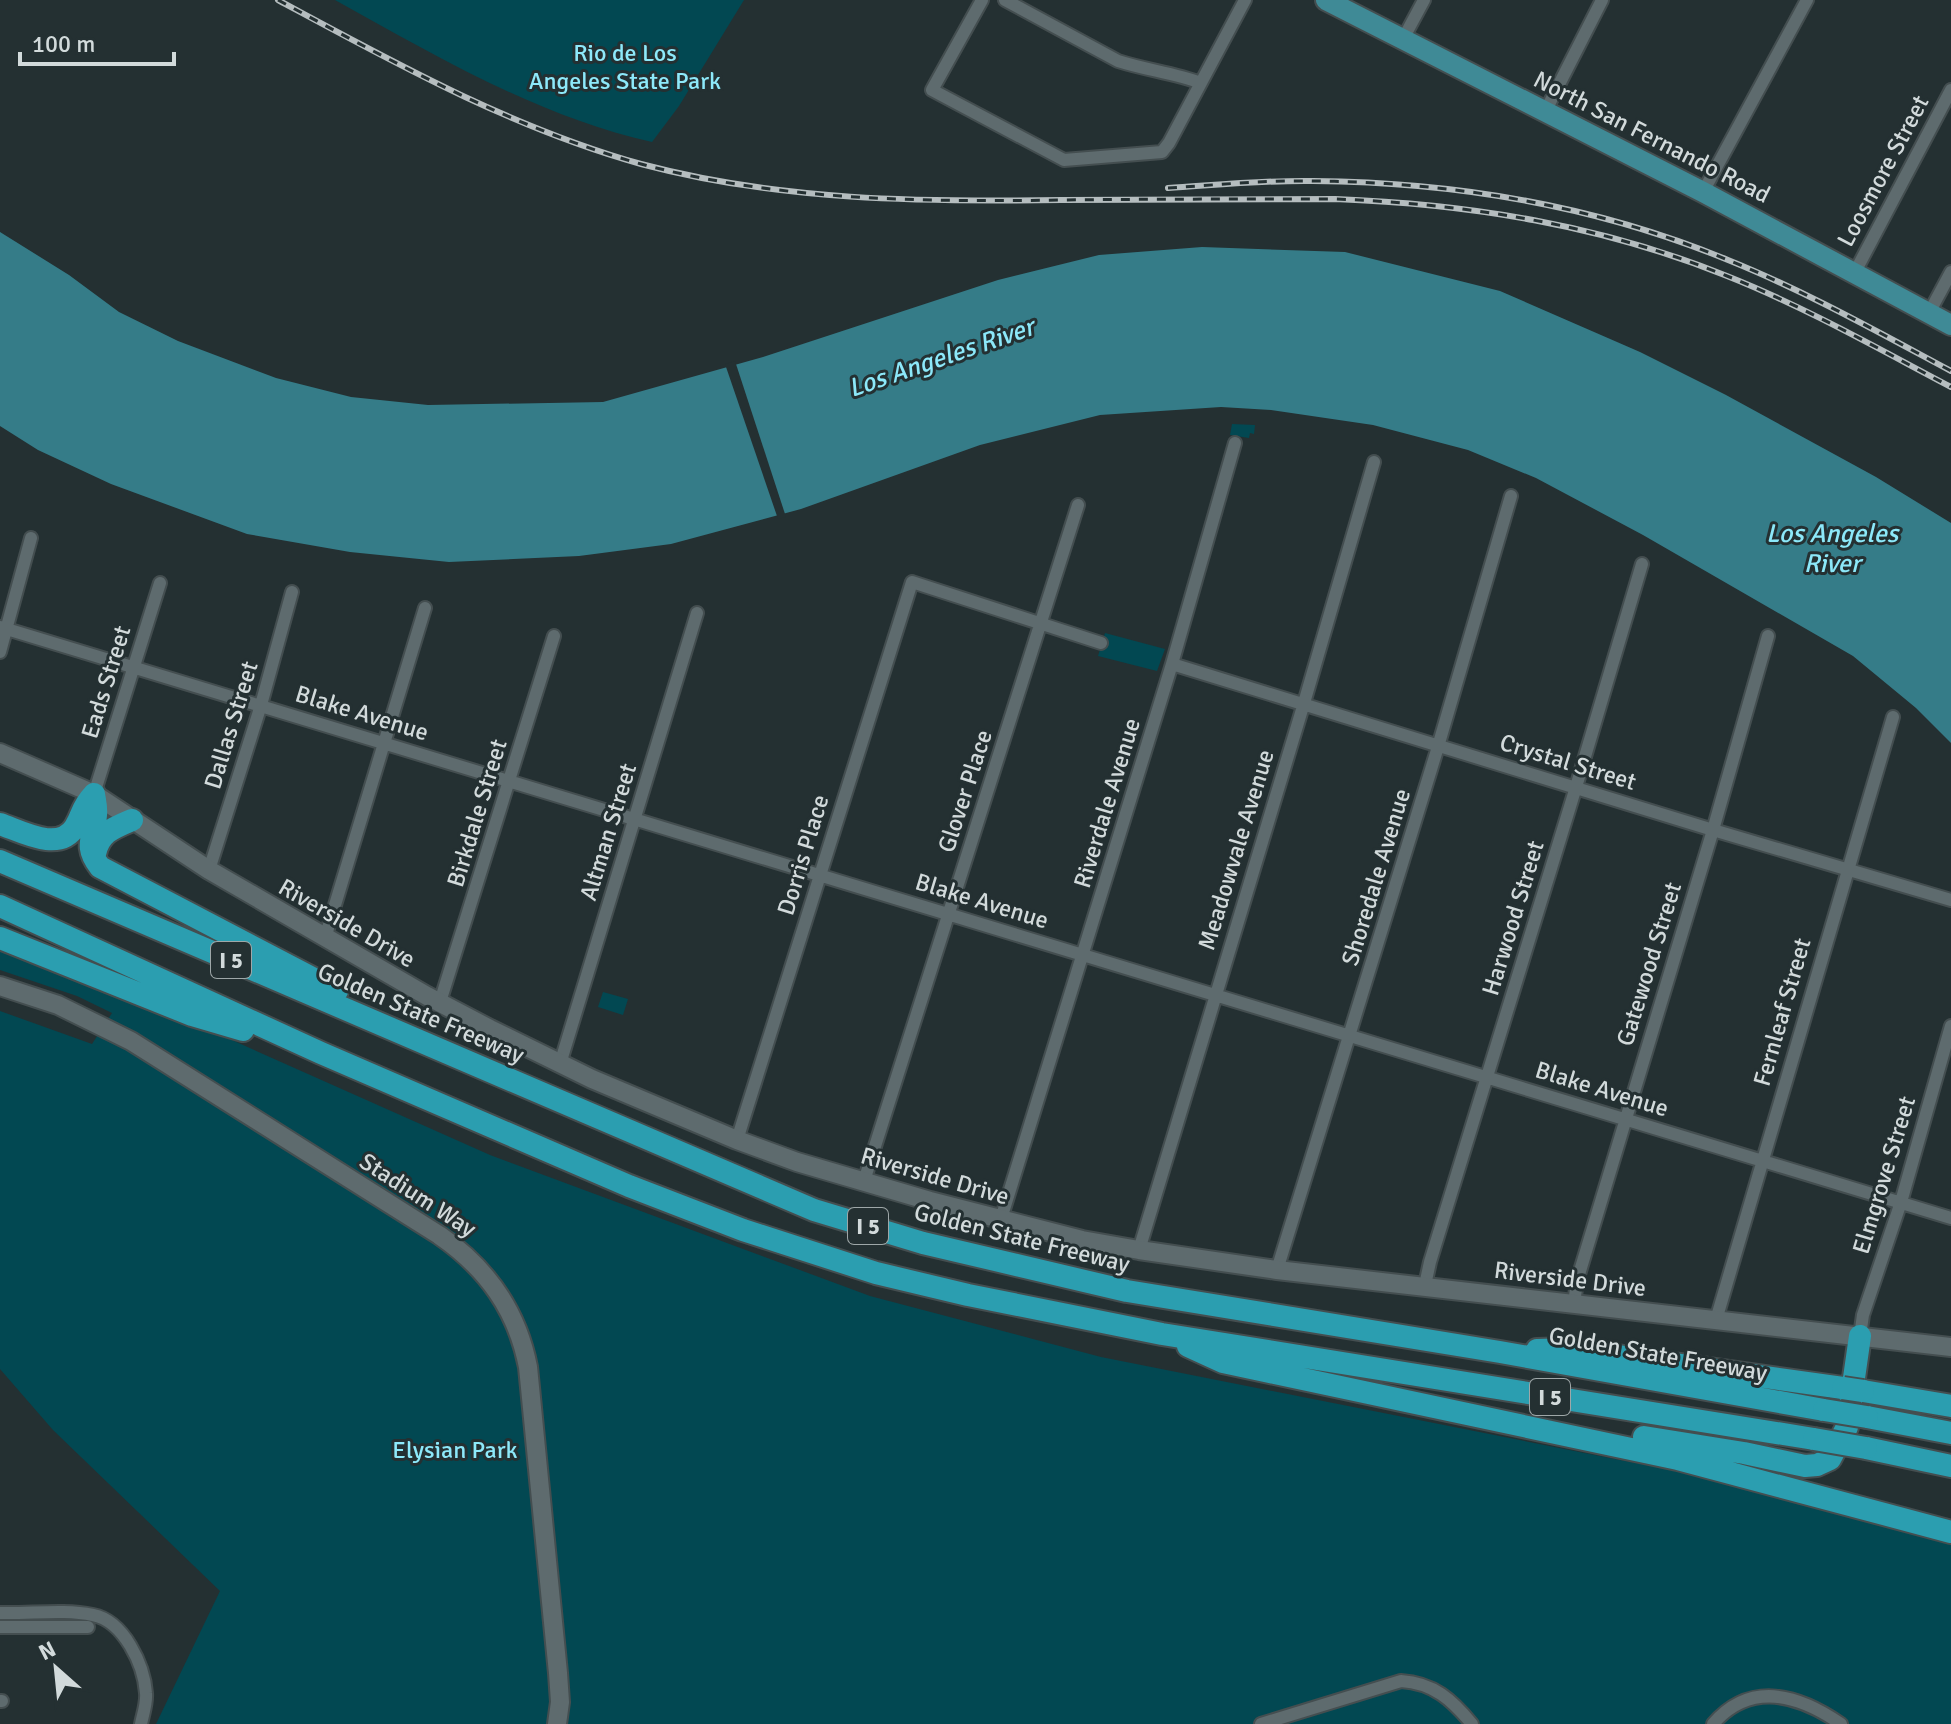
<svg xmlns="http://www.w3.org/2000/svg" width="1951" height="1724" viewBox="0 0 1951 1724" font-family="Signika,sans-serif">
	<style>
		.green { fill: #024852 }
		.water { fill: #357c88 }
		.pier { fill: #243032 }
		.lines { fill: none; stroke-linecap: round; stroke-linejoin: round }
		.minor-casing { stroke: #444e50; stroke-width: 16 }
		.secondary-casing { stroke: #444e50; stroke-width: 22 }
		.primary-casing { stroke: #444e50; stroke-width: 24 }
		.motorway-casing { stroke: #444e50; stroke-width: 26 }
		.minor { stroke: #5e6b6e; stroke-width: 12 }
		.secondary { stroke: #5e6b6e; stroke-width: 18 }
		.primary { stroke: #3f8a96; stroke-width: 20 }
		.motorway { stroke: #2b9eb0; stroke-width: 22 }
		.rail-casing { stroke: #b5bdbf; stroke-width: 6 }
		.rail { stroke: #243032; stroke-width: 3; stroke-dasharray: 9; stroke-linecap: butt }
		.motorway-bridge-casing { stroke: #444e50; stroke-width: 26; stroke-linecap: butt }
		.motorway-bridge { stroke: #2b9eb0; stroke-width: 22 }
		.labels { text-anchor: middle; stroke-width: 6; stroke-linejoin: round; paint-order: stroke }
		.shield { fill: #243032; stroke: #9ea7a8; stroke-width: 2 }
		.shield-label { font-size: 22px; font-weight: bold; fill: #d2dadb }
		.park-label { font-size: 24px; fill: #8de9fa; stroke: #243032 }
		.street-label { font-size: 24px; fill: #d2dadb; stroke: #243032 }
		.water-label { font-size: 26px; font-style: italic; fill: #8ce8f9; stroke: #243032 }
	</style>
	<rect width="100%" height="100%" fill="#243032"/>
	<!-- green -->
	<path class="green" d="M335,0H744L679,106L652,142C539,117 436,56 335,0Z
		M1232,424L1255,425L1254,434L1250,433L1249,438L1230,435Z
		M1105,633L1165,649L1157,671L1098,656Z
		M0,949L171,1013L490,1155L870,1296L1101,1357L1741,1484L1951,1543V1724H156L220,1591L53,1430L0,1369V1011L92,1044L112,1013L77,996L0,970Z
		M603,992L628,999L623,1015L598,1007Z"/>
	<!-- water -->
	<path class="water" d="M0,232L69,275L119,312L178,341L276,378L351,397L428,405L603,402L763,357L998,280L1099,255L1202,247L1345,252L1500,291L1640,352L1726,395L1876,477L1951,523V743L1916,708L1853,656L1643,535L1536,478L1468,450L1373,425L1271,410L1221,407L1100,415L980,445L801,509L671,544L579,556L449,562L350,552L247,534L111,484L38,450L0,426Z"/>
	<!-- pier -->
	<path class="pier" d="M735,361L786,517L778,519L725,364Z"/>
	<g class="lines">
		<defs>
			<path id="minor" d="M982,0L932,90L1064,160L1162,152L1169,143L1245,0
				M1005,0L1118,61C1146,70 1174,73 1201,83
				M1403,39L1424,0
				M1546,110L1602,0
				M1703,192L1807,0
				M1855,272L1951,90
				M1929,313L1951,272
				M0,627L1951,1218
				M0,652L31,538
				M1172,664L1713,830L1951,900
				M94,794L160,583
				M209,870L261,705L292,592
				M325,938L425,608
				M440,1002L554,636
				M560,1064L697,613
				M737,1140L912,582L1101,643
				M864,1181L1078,505
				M1001,1219L1172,664L1235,443
				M1139,1250L1304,703L1374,462
				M1277,1270L1437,750L1511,496
				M1425,1285L1430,1262L1576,787L1642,564
				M1574,1304L1577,1281L1713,830L1768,636
				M1716,1320L1893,717
				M1860,1336L1863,1315L1901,1202L1951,1026
				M0,1613C30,1614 64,1609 93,1615C124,1621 144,1665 146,1693C147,1703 143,1714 141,1724
				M0,1627H88
				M0,1701H2
				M1261,1724L1401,1681C1434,1683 1452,1700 1472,1724
				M1713,1724C1751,1680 1799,1695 1841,1724"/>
			<path id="secondary" d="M0,753L94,794L209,870L427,996L490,1029L592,1079L737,1140L797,1162L930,1201L1082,1240L1139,1250L1277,1270L1951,1347
				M0,986L58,1005L131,1041L439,1235C487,1268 517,1310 528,1367L558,1673L560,1702L557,1724"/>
			<path id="primary" d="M1326,0L1703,192L1951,325"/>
			<path id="motorway" d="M94,794C95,801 97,808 96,815C94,838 83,845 100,867L337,991
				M0,824C21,831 59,853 75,827C83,814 81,808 94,794
				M95,854C99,833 113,828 132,820
				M0,861L814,1210L923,1243L1127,1291L1500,1352L1824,1410
				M0,906L321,1053L629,1186L743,1230L876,1273L968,1295L1162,1334L1814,1439
				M0,938L192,1015L243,1030
				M1188,1346L1223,1362L1678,1459L1951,1532
				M1537,1350L1568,1349L1843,1388
				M1863,1391L1951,1406
				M1867,1417L1951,1433
				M1644,1437L1744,1453L1805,1466L1817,1465L1830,1459L1847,1427L1860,1336
				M1866,1448L1951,1466"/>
		</defs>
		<!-- minor casing -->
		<use href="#minor" class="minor-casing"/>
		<!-- secondary casing -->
		<use href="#secondary" class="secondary-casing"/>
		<!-- primary casing -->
		<use href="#primary" class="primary-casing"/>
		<!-- motorway casing -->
		<use href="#motorway" class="motorway-casing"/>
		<!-- minor -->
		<use href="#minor" class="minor"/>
		<!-- secondary -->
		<use href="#secondary" class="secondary"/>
		<!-- primary -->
		<use href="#primary" class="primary"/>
		<!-- motorway -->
		<use href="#motorway" class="motorway"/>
		<defs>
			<path id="rail" d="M278,0C395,63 512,128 641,164C780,201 920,202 1062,200C1153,199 1244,199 1335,199C1470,204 1601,225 1727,276C1805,307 1877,348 1951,387
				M1168,188C1216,185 1265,180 1313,181C1455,182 1597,206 1728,260C1805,291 1878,332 1951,371"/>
		</defs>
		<!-- rail casing -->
		<use href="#rail" class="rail-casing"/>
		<!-- rail -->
		<use href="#rail" class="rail"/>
		<defs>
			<path id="motorway-bridge" d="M1843,1388L1863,1391
				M1824,1410L1867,1417
				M1814,1439L1866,1448"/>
		</defs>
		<!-- motorway-bridge casing -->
		<use href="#motorway-bridge" class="motorway-bridge-casing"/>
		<!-- motorway-bridge -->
		<use href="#motorway-bridge" class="motorway-bridge"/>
	</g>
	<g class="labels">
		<!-- shield labels -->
		<g class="shield">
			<rect x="211" y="942" width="40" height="36" rx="6"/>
			<rect x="848" y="1208" width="40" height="36" rx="6"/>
			<rect x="1530" y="1379" width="40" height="36" rx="6"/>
		</g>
		<g class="shield-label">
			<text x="231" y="968">I 5</text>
			<text x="868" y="1234">I 5</text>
			<text x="1550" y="1405">I 5</text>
		</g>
		<!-- park labels -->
		<g class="park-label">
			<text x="625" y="61">Rio de Los<tspan x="625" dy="28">Angeles State Park</tspan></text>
			<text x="455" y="1458">Elysian Park</text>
		</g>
		<!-- street labels -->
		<g class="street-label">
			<text transform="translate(1652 137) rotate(27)" y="8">North San Fernando Road</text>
			<text transform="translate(1883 171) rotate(-62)" y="8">Loosmore Street</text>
			<text transform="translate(106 682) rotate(-73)" y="8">Eads Street</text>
			<text transform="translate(362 713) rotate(17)" y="8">Blake Avenue</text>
			<text transform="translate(231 725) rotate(-73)" y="8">Dallas Street</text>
			<text transform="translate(1568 762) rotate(17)" y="8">Crystal Street</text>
			<text transform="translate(965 791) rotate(-72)" y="8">Glover Place</text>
			<text transform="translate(1107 803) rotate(-73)" y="8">Riverdale Avenue</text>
			<text transform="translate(477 813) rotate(-73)" y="8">Birkdale Street</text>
			<text transform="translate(608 832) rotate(-73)" y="8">Altman Street</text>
			<text transform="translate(1236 850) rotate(-73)" y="8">Meadowvale Avenue</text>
			<text transform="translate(803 855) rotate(-73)" y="8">Dorris Place</text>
			<text transform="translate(1376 877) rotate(-73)" y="8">Shoredale Avenue</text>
			<text transform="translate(982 901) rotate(17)" y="8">Blake Avenue</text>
			<text transform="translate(1513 918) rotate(-73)" y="8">Harwood Street</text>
			<text transform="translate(347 923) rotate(30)" y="8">Riverside Drive</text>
			<text transform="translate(1649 964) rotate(-73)" y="8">Gatewood Street</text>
			<text transform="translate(1782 1012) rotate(-74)" y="8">Fernleaf Street</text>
			<text transform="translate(421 1013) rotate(23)" y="8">Golden State Freeway</text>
			<text transform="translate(1602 1089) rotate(17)" y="8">Blake Avenue</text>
			<text transform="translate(1884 1175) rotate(-73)" y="8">Elmgrove Street</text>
			<text transform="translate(935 1176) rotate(16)" y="8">Riverside Drive</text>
			<text transform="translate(418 1195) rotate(33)" y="8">Stadium Way</text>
			<text transform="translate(1022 1238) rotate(14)" y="8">Golden State Freeway</text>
			<text transform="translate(1570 1279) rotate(7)" y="8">Riverside Drive</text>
			<text transform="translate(1658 1354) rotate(10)" y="8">Golden State Freeway</text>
		</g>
		<!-- water labels -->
		<g class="water-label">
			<text transform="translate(941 357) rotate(-19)" y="9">Los Angeles River</text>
			<text x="1832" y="542">Los Angeles<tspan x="1832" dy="30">River</tspan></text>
		</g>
	</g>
	<!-- north arrow -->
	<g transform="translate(56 1668) rotate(333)" stroke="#243032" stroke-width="6" paint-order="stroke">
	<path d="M0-6L14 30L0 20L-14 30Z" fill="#d2dadb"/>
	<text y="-12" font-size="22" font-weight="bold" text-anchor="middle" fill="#d2dadb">N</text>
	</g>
	<!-- scale -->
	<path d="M20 52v12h154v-12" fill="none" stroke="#d2dadb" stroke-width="4"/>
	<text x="32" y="52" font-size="24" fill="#d2dadb" stroke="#243032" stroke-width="6" paint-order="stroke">100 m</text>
</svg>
